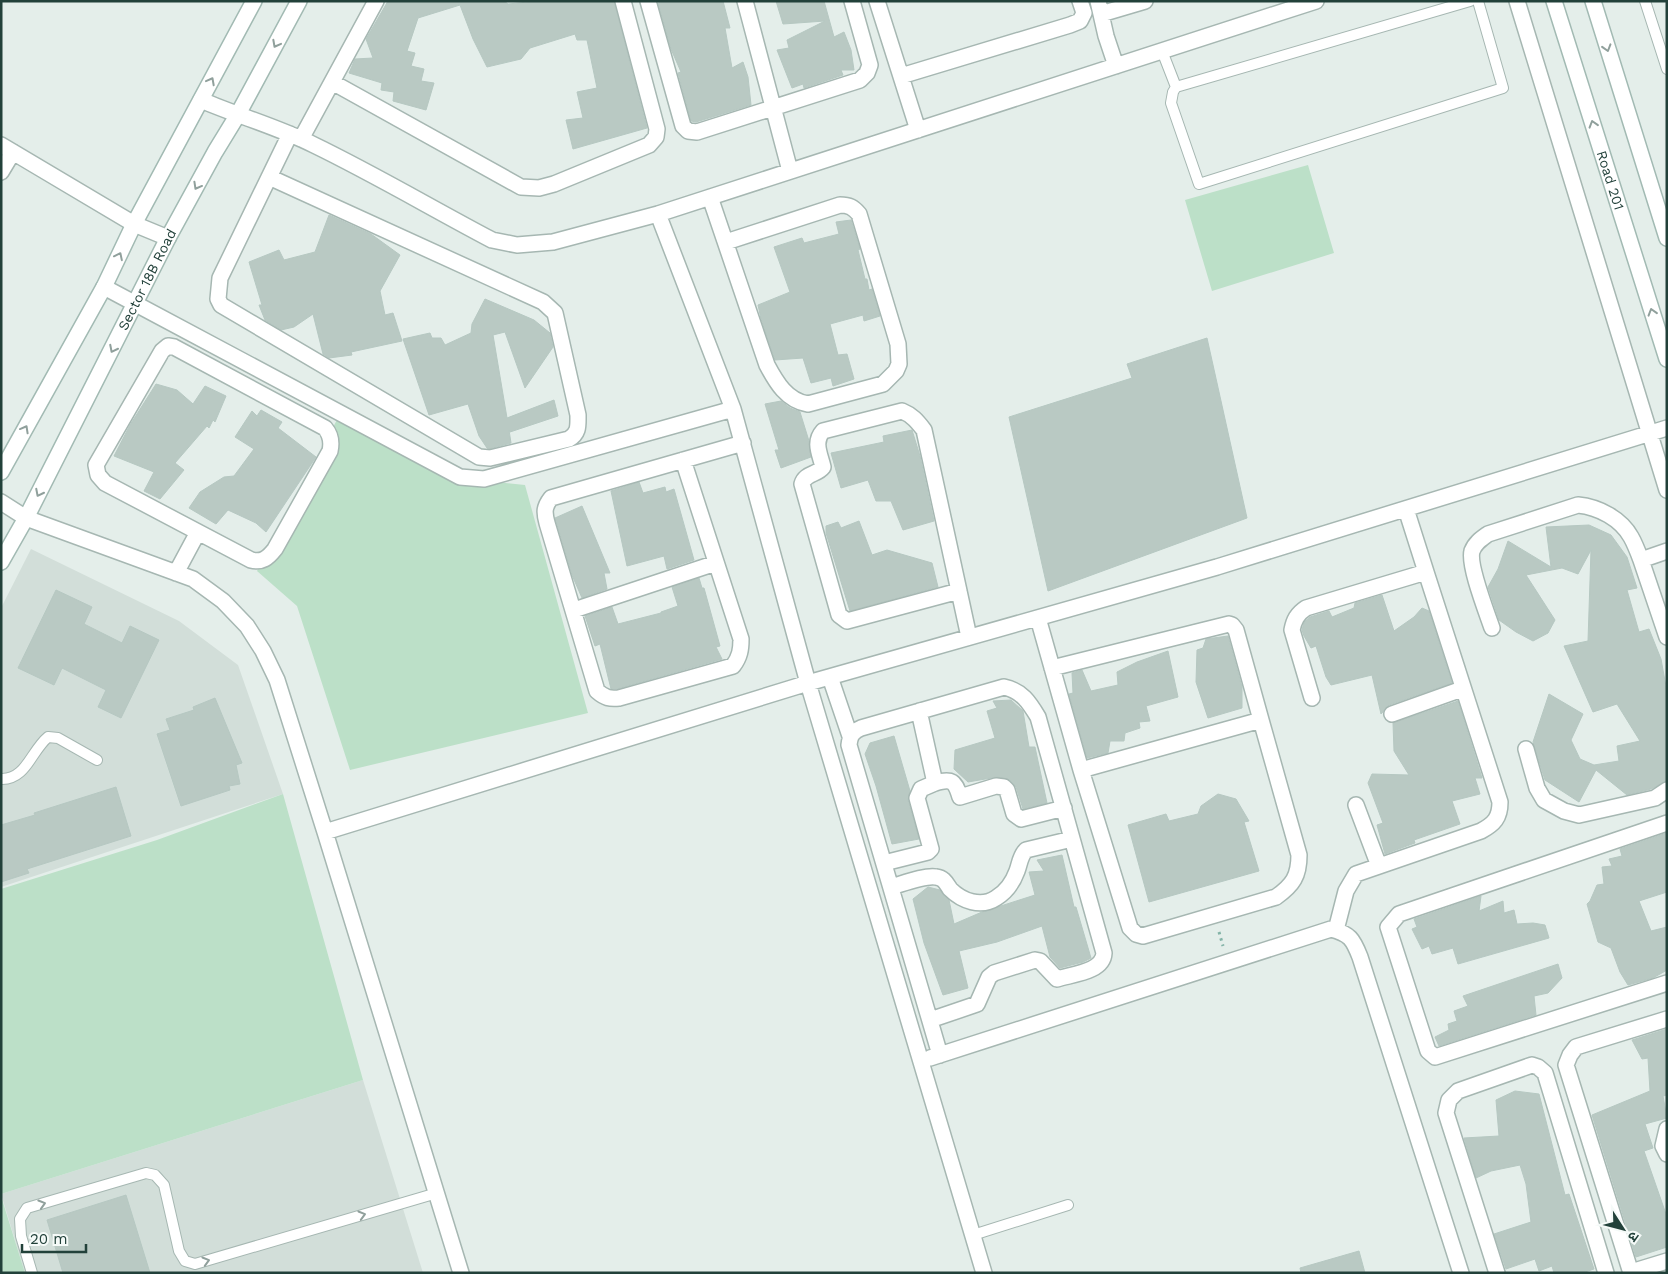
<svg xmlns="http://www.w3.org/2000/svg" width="1668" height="1274" viewBox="0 0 1668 1274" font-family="'Work Sans','Noto Sans Devanagari',sans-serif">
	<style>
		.built { fill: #d2ded9 }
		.green { fill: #bce0c8 }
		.building { fill: #b9c9c3; stroke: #b6c8c2 }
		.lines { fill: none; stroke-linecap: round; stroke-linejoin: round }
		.lane-casing { stroke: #a6b7b2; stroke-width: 12 }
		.street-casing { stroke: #a6b7b2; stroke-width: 18 }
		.secondary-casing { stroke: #a2bab3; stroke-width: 18 }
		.path { stroke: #83b3a7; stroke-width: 3; stroke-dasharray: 2.5 4; stroke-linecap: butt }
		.lane { stroke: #fff; stroke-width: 10 }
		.street { stroke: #fff; stroke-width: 15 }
		.secondary { stroke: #fff; stroke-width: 15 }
		.oneway { stroke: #90a09c }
		.labels { text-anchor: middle; stroke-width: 4; stroke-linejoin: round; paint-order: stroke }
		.street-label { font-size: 14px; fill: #22413a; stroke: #f5faf8 }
	</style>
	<rect width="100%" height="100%" fill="#e4eeea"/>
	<!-- built -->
	<path class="built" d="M31,549L179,621L238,665L283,794L1,887V608Z
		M363,1080L423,1273H25L1,1194Z"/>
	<!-- green -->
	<path class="green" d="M1308,165L1334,253L1212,291L1185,200Z
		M339,416L460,478L525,485L588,713L350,770L297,606L257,571Z
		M283,794L363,1080L1,1194V889L157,840Z
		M1,1196L25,1273H1Z"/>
	<!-- building -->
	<path class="building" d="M388,1H504L508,4L538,1H614L647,128L573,149L566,120L583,118L577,92L597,88L587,40H577L575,34L530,48L521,59L487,67L473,39L460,5L418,18L407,51L415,53L411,66L424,69L421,81L434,83L426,110L393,101L394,92L381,90L382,83L349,73L355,59L373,58L366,39Z
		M664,1H723L730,28H725L732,68L743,62L748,77L751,105L696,122L691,121L678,73L681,72L671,49L658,3Z
		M776,1H824L834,37L844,32L851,50L854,70H841L843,75L804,88L803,84L792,88L777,50L789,48L787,40L825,21L783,24Z
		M329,215L371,234L400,255L380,291L385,315L393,313L402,341L351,352L352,355L329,358L323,354L313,314L294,327L281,330L265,320L259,305H262L249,262L279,250L284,260L315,252Z
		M851,220L860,249L858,250L865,279H867L869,290L872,289L880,316L864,321L863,315L830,324L838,355L847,354L854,379L833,386L831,378L811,383L803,358L775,360L761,319L758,305L790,292L774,247L802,238L804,243L839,234L836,222Z
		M485,299L534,320L550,333L553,347L525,388L505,332L493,335L507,418L554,400L558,416L510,432L509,430L511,443L489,449L487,448L479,436L468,404L429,415L403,339L430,333L432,338H441L445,345L471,333L472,324Z
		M1207,338L1247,518L1048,591L1009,417L1132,378L1127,364Z
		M156,384L177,390L193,404L205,386L226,396L215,422L213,420L209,428L207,426L175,463L184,470L160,499L144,491L154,472L114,456L130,425Z
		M781,401L790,408L800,412L809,441L811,457L781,468L775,450H779L765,404Z
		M261,410L282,422L278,428L316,457L266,532L256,523L228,510L216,524L189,508L200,492L224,477L234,476L254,449L235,437L252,411L257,416Z
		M912,430L920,456L934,521L903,530L891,501H876L868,480L841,488L831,453L884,442L883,436Z
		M639,482L643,493L665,487L666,492L674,489L694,560L667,569L664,556L627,566L611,491Z
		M582,506L610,573H604L607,589L582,598L572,575L555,518Z
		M859,521L872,555L887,550L932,563L938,587L850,611L826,533V526L838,522L841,528Z
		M1589,525L1611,535L1627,557L1637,588L1627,590L1639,632L1649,629L1661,659L1667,692V781L1651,789L1627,795L1596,770L1579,802L1545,780L1533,742L1549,694L1583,714L1571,740L1580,759L1594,765L1619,761L1617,746L1640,741L1617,704L1593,712L1564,646L1588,641L1591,550L1578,574L1562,568L1526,575L1555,620L1548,633L1533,641L1516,632L1499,620L1488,587L1498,569L1508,541L1551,567L1546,527Z
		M699,578L702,588H704L720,646L716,647L722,659L617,689H611L600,644L595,646L585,616L612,607L618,624L661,613V612L678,606L672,587Z
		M56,590L92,607L84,624L122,643L130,626L159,640L121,718L98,707L106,690L62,668L54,685L18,668Z
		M1382,595L1394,631L1414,617L1422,608L1429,611L1452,683L1389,705L1381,714L1372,675L1331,685L1326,677L1316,646L1311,648L1304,636L1302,630L1304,622L1310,617L1329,611L1332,617L1354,608L1355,603Z
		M1228,636L1242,687V708L1208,718L1196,682L1197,650L1203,648L1206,639Z
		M1168,651L1178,697L1146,706L1150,721L1139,722L1140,728L1125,733L1124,741H1110L1108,753L1087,758L1069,694L1073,693L1072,673L1082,670L1091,691L1118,685L1117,672L1137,662Z
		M215,698L242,763L236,765L240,784L229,786L230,790L181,806L157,734L170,730L166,719L194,710L193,707Z
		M1011,700L1023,711L1029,747H1035L1047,803L1023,809L1016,787L1010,780L997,777L968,782L954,769L955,750L995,738L987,711L997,708L993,701Z
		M1458,701L1482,778H1475L1480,794L1452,801L1460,824L1414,840L1415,843L1385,854L1377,825L1383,823L1368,783L1372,774L1409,775L1394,751L1393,723Z
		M894,736L910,791L908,800L919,839L892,844L876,786L865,754L870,743Z
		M116,787L131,836L27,869L29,873L1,882V825L35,815L34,813Z
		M1218,794L1236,799L1249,821L1244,822L1259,871L1149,902L1128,825L1166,814L1169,821L1198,814L1201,806Z
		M1667,833V892L1639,901L1651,931L1667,927V970L1653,978L1628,985L1620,972L1611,948L1598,942L1587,904L1590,901L1597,885L1604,884L1602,867L1612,866L1609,859L1622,856L1620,849Z
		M1062,855L1074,907H1076L1091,958L1083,962L1060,968L1050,957L1042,926L997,942L959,951L968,988L943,995L924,943L913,899L928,887L940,890L949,900L954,924L982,912L1035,895L1029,872L1044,871L1037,860Z
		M1481,896L1479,911L1503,901L1504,913L1514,910L1517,924L1533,923L1545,925L1549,938L1458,964L1453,948L1432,954L1429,946L1422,949L1412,929L1417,927L1414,919Z
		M1558,964L1562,978L1548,993L1534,996L1536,1015L1439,1046L1435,1037L1449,1030L1448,1024L1457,1021L1454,1011L1468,1006L1463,996Z
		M1667,1029V1095L1663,1096L1667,1118L1645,1124L1653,1148L1644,1151L1667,1217V1247L1636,1257L1592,1115L1650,1091L1648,1058L1642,1059L1632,1040Z
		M1515,1091L1539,1094L1565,1195L1569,1194L1594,1269L1582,1273H1554L1552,1266L1539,1271L1535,1259L1506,1269L1494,1234L1531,1222L1526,1184L1520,1165L1491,1171L1476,1178L1464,1138L1499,1136L1496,1100Z
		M126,1195L150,1273H63L47,1220Z
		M1359,1251L1365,1273H1301L1300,1268Z"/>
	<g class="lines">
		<defs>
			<path id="lane" d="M1470,1L1176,87L1173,92L1171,103L1199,184L1503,88L1478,1
				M1645,1L1667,69
				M1162,51L1176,87
				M1,779C26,780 31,751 48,737L58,738L97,760
				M973,1235L1068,1205
				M32,1273L21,1236L20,1219L27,1208L146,1173L155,1175L164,1185L179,1251L185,1261L195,1264L437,1193"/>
			<path id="street" d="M648,1L683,126L688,131L697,132L860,80L867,73L870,65L852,1
				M745,1L790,171
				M877,1L918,130
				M1098,1L1106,36L1116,66
				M1517,1L1667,490
				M1101,14L1145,1
				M901,76L1070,25L1080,21L1084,13L1080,1
				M332,82L521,187L539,188L554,184L649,145L656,137L657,129L623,1
				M201,100C238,116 278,127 314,145C374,174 433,209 492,240L517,245L553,242L658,214L1316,1
				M301,139L376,1
				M1,145L134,224L168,238
				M1,172L13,152
				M269,177L543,302L555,313L578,415C578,426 579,433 569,439L490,458L479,457L221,305L218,299L220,278L290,134
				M710,197L767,365C776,382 787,401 808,404L883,384L896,371L899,364L898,344L859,214C853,207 849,205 840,205L726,242
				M658,214L733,409L808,683L984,1273
				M104,287L460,477L484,479L733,409
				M168,346L174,347L325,428C331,435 332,442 330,451L275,549C268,558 262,563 251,560L105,483L98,475L96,465L162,351Z
				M683,460L741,639C741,649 740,657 733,666L619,698C610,699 605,698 597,691L547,523C544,512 544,507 551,498L743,443
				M1,502L26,518L193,579L223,601L247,626L263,651L277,680L325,832L461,1273
				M1641,560L1667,637
				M176,573L198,532
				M959,591L847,621L839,615L802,484C805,473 817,475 823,467C820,454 813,442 823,431L902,411C912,415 917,421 924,430L969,637
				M574,610L716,563
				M1038,618L1081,770L1130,928L1136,934L1143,936L1276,897C1293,885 1299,876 1299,855L1261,720L1081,770
				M1492,628C1487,613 1468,565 1472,551C1475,543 1481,539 1488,534L1578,505C1599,507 1621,519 1631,537C1635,544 1638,552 1641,560L1667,551
				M1052,668L1229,624L1232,625L1236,630L1261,720
				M830,677L850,736
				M1312,698L1292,630C1294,620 1297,614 1306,608L1426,572L1406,509
				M1392,714L1462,689
				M1526,749L1537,788L1544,800L1564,811L1579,815L1655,798L1667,790
				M935,783C952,778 955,781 960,797L996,786L1004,787L1007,790L1014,814L1021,819L1064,808
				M1356,805L1379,866
				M1667,823L1399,914L1388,927L1428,1051L1435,1057L1667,983
				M325,832L808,683L1217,567L1667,428
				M884,863L928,852L931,849L917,798L921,789L935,783L919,711
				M891,887C902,884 925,875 936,877C944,878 946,883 950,889C962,901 981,908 996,898C1006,892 1013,882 1017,871C1020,863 1020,856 1026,850L1072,839
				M1336,930L1346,891L1356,874L1481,831C1494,824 1500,818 1500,802L1426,572
				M930,1020L977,1004L989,977L994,973L1035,960L1040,961L1057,979C1073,974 1103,972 1104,953L1038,717C1029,702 1022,691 1004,687L861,728C852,732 850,736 849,745L940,1055
				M930,1058L1331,929C1350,934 1353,939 1360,957L1461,1273
				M1667,1129L1663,1146L1667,1154
				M1631,1272L1667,1261
				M1497,1273L1446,1113L1449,1100L1458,1091L1532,1065L1538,1067L1545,1073L1606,1273
				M1631,1273L1566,1065L1570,1055L1576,1047L1667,1019"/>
			<g id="secondary">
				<path id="s1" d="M1554,1L1667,359"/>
				<path d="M1593,1L1667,238"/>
				<path d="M1,472L104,287L134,224L254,1"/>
				<path id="s2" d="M1,562L26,518L168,238L215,152L237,116L299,1"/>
			</g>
		</defs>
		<!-- lane casing -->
		<use href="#lane" class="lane-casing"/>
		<!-- street casing -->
		<use href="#street" class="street-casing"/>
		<!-- secondary casing -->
		<use href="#secondary" class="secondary-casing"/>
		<!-- path -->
		<path class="path" d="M1219,932L1223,946"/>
		<!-- lane -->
		<use href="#lane" class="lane"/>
		<!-- street -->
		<use href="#street" class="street"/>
		<!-- secondary -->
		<use href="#secondary" class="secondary"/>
	</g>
	<!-- one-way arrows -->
	<defs><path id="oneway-chevron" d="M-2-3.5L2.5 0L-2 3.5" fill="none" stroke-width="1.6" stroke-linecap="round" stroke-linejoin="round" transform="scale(1.25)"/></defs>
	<g class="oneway">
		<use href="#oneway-chevron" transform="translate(276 44) rotate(118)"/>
		<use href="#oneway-chevron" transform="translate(1607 48) rotate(73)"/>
		<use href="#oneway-chevron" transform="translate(211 81) rotate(-62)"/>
		<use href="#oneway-chevron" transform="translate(1593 124) rotate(-107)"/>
		<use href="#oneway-chevron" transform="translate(197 186) rotate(119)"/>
		<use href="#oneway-chevron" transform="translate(119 256) rotate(-64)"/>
		<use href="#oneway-chevron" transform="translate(1652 312) rotate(-107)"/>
		<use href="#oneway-chevron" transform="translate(113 349) rotate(117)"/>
		<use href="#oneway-chevron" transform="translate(25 429) rotate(-61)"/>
		<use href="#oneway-chevron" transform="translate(39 493) rotate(117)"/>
		<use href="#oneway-chevron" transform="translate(42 1204) rotate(-17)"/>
		<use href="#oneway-chevron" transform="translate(362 1215) rotate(-16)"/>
		<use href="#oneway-chevron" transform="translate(206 1261) rotate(-16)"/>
	</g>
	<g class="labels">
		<!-- street labels -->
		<g class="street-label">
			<text dy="5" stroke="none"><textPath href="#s1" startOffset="188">Road 201</textPath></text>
			<text dy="5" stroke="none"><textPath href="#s2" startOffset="318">Sector 18B Road</textPath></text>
		</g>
	</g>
	<!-- border -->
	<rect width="1668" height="1274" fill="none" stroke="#22413a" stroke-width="5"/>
	<!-- north arrow -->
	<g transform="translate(1623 1229) rotate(126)" stroke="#f5faf8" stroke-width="4" paint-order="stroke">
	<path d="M0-4L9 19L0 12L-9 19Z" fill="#22413a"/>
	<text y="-8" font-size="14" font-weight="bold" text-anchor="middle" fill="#22413a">उ</text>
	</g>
	<!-- scale -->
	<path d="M22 1244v8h64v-8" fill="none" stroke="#22413a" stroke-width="2.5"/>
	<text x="30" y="1244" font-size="15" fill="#22413a" stroke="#f5faf8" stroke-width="4" paint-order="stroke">20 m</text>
</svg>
